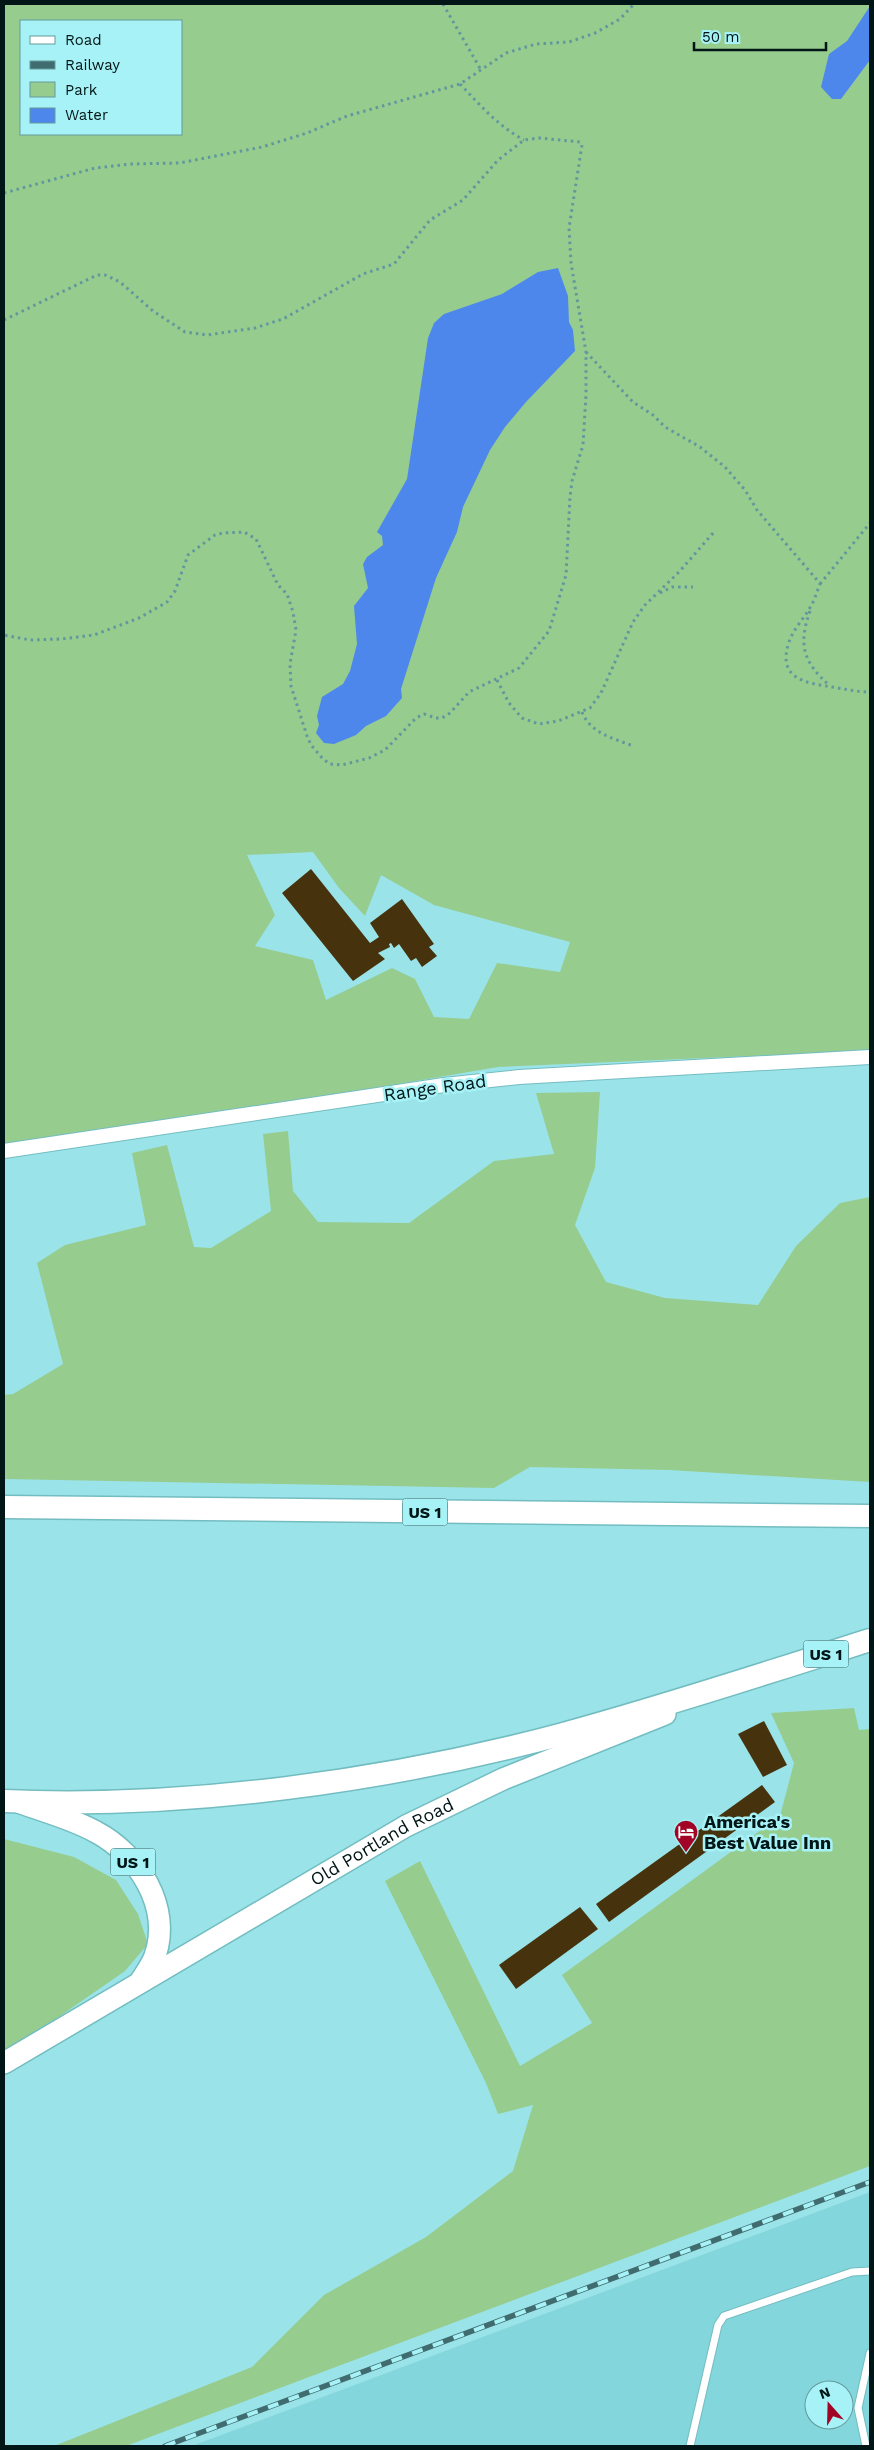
<svg xmlns="http://www.w3.org/2000/svg" width="874" height="2450" viewBox="0 0 874 2450" font-family="'Work Sans',sans-serif">
	<style>
		.built { fill: #83d6dc; fill-rule: evenodd }
		.green { fill: #97cc8f; fill-rule: evenodd }
		.water { fill: #4e87ec }
		.building { fill: #46330d }
		.lines { fill: none; stroke-linecap: round; stroke-linejoin: round }
		.service-casing { stroke: #73bdc1; stroke-width: 9 }
		.minor-casing { stroke: #73bdc1; stroke-width: 16 }
		.primary-casing { stroke: #73bdc1; stroke-width: 24 }
		.trunk-casing { stroke: #73bdc1; stroke-width: 25 }
		.path { stroke: #62989c; stroke-width: 3; stroke-dasharray: 2.5 4; stroke-linecap: butt }
		.service { stroke: #fff; stroke-width: 7 }
		.minor { stroke: #fff; stroke-width: 14 }
		.primary { stroke: #fff; stroke-width: 21 }
		.trunk { stroke: #fff; stroke-width: 22 }
		.rail-casing { stroke: #416c6f; stroke-width: 5.5 }
		.rail { stroke: #a7f2f6; stroke-width: 4; stroke-dasharray: 11; stroke-linecap: butt }
		.labels { text-anchor: middle; stroke-width: 5; stroke-linejoin: round; paint-order: stroke }
		.shield { fill: #a7f2f6; stroke: #325759; stroke-width: 1 }
		.shield-label { font-size: 16px; font-weight: bold; fill: #001516 }
		.street-label { font-size: 18px; fill: #001516; stroke: #a7f2f6 }
		.poi-label { font-size: 18px; font-weight: bold; fill: #001516; stroke: #a7f2f6; text-anchor: start }
	</style>
	<rect width="100%" height="100%" fill="#9ae4e9"/>
	<!-- built -->
	<path class="built" d="M870,2192V2446H192ZM814,2390H844V2420H814Z"/>
	<!-- green -->
	<path class="green" d="M4,4H870V1051L498,1067L304,1100L4,1147ZM21,21H181V134H21ZM313,852L339,888L365,916L381,875L434,905L570,942L560,972L497,963L469,1019L434,1017L415,979L392,968L326,1000L313,960L255,946L275,915L247,855Z
		M600,1092L595,1168L575,1225L606,1282L665,1298L758,1305L796,1246L840,1203L870,1197V1482L669,1470L530,1467L494,1488L4,1479V1395L13,1394L63,1364L37,1263L65,1245L146,1225L132,1153L167,1145L194,1247L211,1248L271,1211L263,1134L288,1131L293,1191L318,1222L409,1223L494,1161L554,1154L536,1093Z
		M854,1708L859,1730L870,1729V2166L126,2446H54L252,2367L324,2295L426,2237L513,2171L533,2105L498,2114L486,2083L385,1881L420,1861L520,2066L592,2023L562,1975L780,1816L794,1763L771,1713Z
		M4,1839L74,1857L116,1880L138,1914L148,1944L125,1971L40,2030L4,2051Z"/>
	<!-- water -->
	<path class="water" d="M870,6V60L841,99H832L821,87L829,54L847,41Z
		M558,268L568,296L569,322L573,330L575,351L526,402L505,427L490,450L463,507L457,532L436,578L401,689L402,698L386,716L366,726L356,735L334,744L324,743L316,733L319,725L317,716L322,697L343,684L350,671L357,644L354,606L368,588L363,564L367,557L383,545L382,536L377,532L407,479L428,338L434,323L444,314L502,294L538,272Z"/>
	<!-- building -->
	<path class="building" d="M311,869L370,943L379,937L370,923L402,899L434,944L429,947L437,956L422,967L416,958L411,961L399,944L394,948L391,943L389,944L390,947L378,953L385,959L353,981L282,893Z
		M764,1721L787,1765L763,1777L738,1734Z
		M762,1785L775,1802L609,1922L596,1904Z
		M580,1907L598,1929L516,1989L499,1965Z"/>
	<g class="lines">
		<defs>
			<path id="service" d="M690,2446L718,2325L724,2316L852,2272L870,2271
				M866,2446L858,2408L870,2353"/>
			<path id="minor" d="M4,1151L444,1085L519,1077L870,1057"/>
			<g id="primary">
				<path d="M21,1803C46,1812 73,1819 96,1832C138,1854 172,1907 155,1956C152,1965 145,1974 140,1982"/>
				<path id="s1" d="M4,2063L406,1826L503,1779L665,1714"/>
			</g>
			<path id="trunk" d="M4,1507L870,1516
				M4,1801C186,1809 388,1781 563,1734C666,1706 769,1672 870,1640"/>
		</defs>
		<!-- service casing -->
		<use href="#service" class="service-casing"/>
		<!-- minor casing -->
		<use href="#minor" class="minor-casing"/>
		<!-- primary casing -->
		<use href="#primary" class="primary-casing"/>
		<!-- trunk casing -->
		<use href="#trunk" class="trunk-casing"/>
		<!-- path -->
		<path class="path" d="M443,4L481,70
			M460,84C480,105 498,126 524,140
			M4,193L95,168L131,164L180,163L262,147L307,133L347,116L460,84L506,53L536,44L569,42L595,33L620,19L634,4
			M4,320L97,275H105L120,282L153,311L185,332L207,335L255,328L283,319L363,274L394,264L430,220L463,200L498,160L524,140L539,138L580,142L582,145L569,228L571,263L586,352V395L583,445L572,481L570,497L566,575L549,631L519,668L469,692L450,713L442,718H436L424,714L416,718L385,750L369,758L342,765L330,764L323,759L311,745L307,736L291,686L290,664L296,630L293,612L287,594L278,585L256,539L244,532L223,533L215,535L188,555L175,591L167,602L139,618L94,635L61,639L30,640L4,635
			M586,352L633,402L653,415L665,427L700,447L725,467L745,490L757,510L817,580L820,584C817,591 815,599 811,606C804,619 792,630 788,645C778,680 808,683 832,687C845,689 857,692 870,692
			M820,584L870,523
			M660,593L672,587H693
			M810,611C798,645 803,662 830,686
			M497,680L509,703L522,718L539,724L558,721L590,708L601,693L633,622L645,605L679,572L714,532
			M582,712C590,733 613,738 633,746"/>
		<!-- service -->
		<use href="#service" class="service"/>
		<!-- minor -->
		<use href="#minor" class="minor"/>
		<!-- primary -->
		<use href="#primary" class="primary"/>
		<!-- trunk -->
		<use href="#trunk" class="trunk"/>
		<defs>
			<path id="rail" d="M165,2446L870,2182"/>
		</defs>
		<!-- rail casing -->
		<use href="#rail" class="rail-casing"/>
		<!-- rail -->
		<use href="#rail" class="rail"/>
	</g>
	<!-- icons -->
	<defs>
		<symbol id="hotel-pin" viewBox="-11 -11 22 30"><path d="M0 17L-7.5 6A9.5 9.5 0 1 1 7.5 6Z" fill="#a20426" stroke="#a7f2f6"/><path d="M-6-4.5h1.5V1H6V5H4.5V3h-9V5H-6ZM-4 0a1.8 1.8 0 1 1 3.6 0ZM.5 0V-2.5h3Q6-2.5 6 0Z" fill="#fff"/></symbol>
	</defs>
	<g fill-rule="evenodd">
		<use href="#hotel-pin" x="672" y="1818" width="28" height="38"/>
	</g>
	<g class="labels">
		<!-- shield labels -->
		<g class="shield">
			<rect x="402.5" y="1498.5" width="45" height="27" rx="4"/>
			<rect x="803.5" y="1640.5" width="45" height="27" rx="4"/>
			<rect x="110.5" y="1848.5" width="45" height="27" rx="4"/>
		</g>
		<g class="shield-label">
			<text x="425" y="1518">US 1</text>
			<text x="826" y="1660">US 1</text>
			<text x="133" y="1868">US 1</text>
		</g>
		<!-- street labels -->
		<g class="street-label">
			<text transform="translate(435 1088) rotate(-8)" y="6">Range Road</text>
			<text dy="6" stroke="none"><textPath href="#s1" startOffset="438">Old Portland Road</textPath></text>
		</g>
		<!-- poi labels -->
		<g class="poi-label">
			<text x="704" y="1828">America's<tspan x="704" dy="21">Best Value Inn</tspan></text>
		</g>
	</g>
	<!-- border -->
	<rect width="874" height="2450" fill="none" stroke="#001516" stroke-width="10"/>
	<!-- legend -->
	<rect x="20" y="20" width="162" height="115" fill="#a7f2f6" stroke="#649a9c"/>
	<rect x="30" y="36" width="25" height="8" fill="#ffffff" stroke="#649a9c"/>
	<text x="65" y="45" font-size="15" fill="#001516">Road</text>
	<rect x="30" y="61" width="25" height="8" fill="#416c6f" stroke="#649a9c"/>
	<text x="65" y="70" font-size="15" fill="#001516">Railway</text>
	<rect x="30" y="82" width="25" height="15" fill="#97cc8f" stroke="#649a9c"/>
	<text x="65" y="95" font-size="15" fill="#001516">Park</text>
	<rect x="30" y="108" width="25" height="15" fill="#4e87ec" stroke="#649a9c"/>
	<text x="65" y="120" font-size="15" fill="#001516">Water</text>
	<!-- north arrow -->
	<g transform="translate(829 2405) rotate(340)"><circle r="24" fill="#a7f2f6" stroke="#649a9c"/>
	<path d="M0-4L9 19L0 12L-9 19Z" fill="#a20426"/>
	<text y="-8" font-size="14" font-weight="bold" text-anchor="middle" fill="#001516">N</text>
	</g>
	<!-- scale -->
	<path d="M694 42v8h132v-8" fill="none" stroke="#001516" stroke-width="2.5"/>
	<text x="702" y="42" font-size="15" fill="#001516" stroke="#a7f2f6" stroke-width="4" paint-order="stroke">50 m</text>
</svg>
